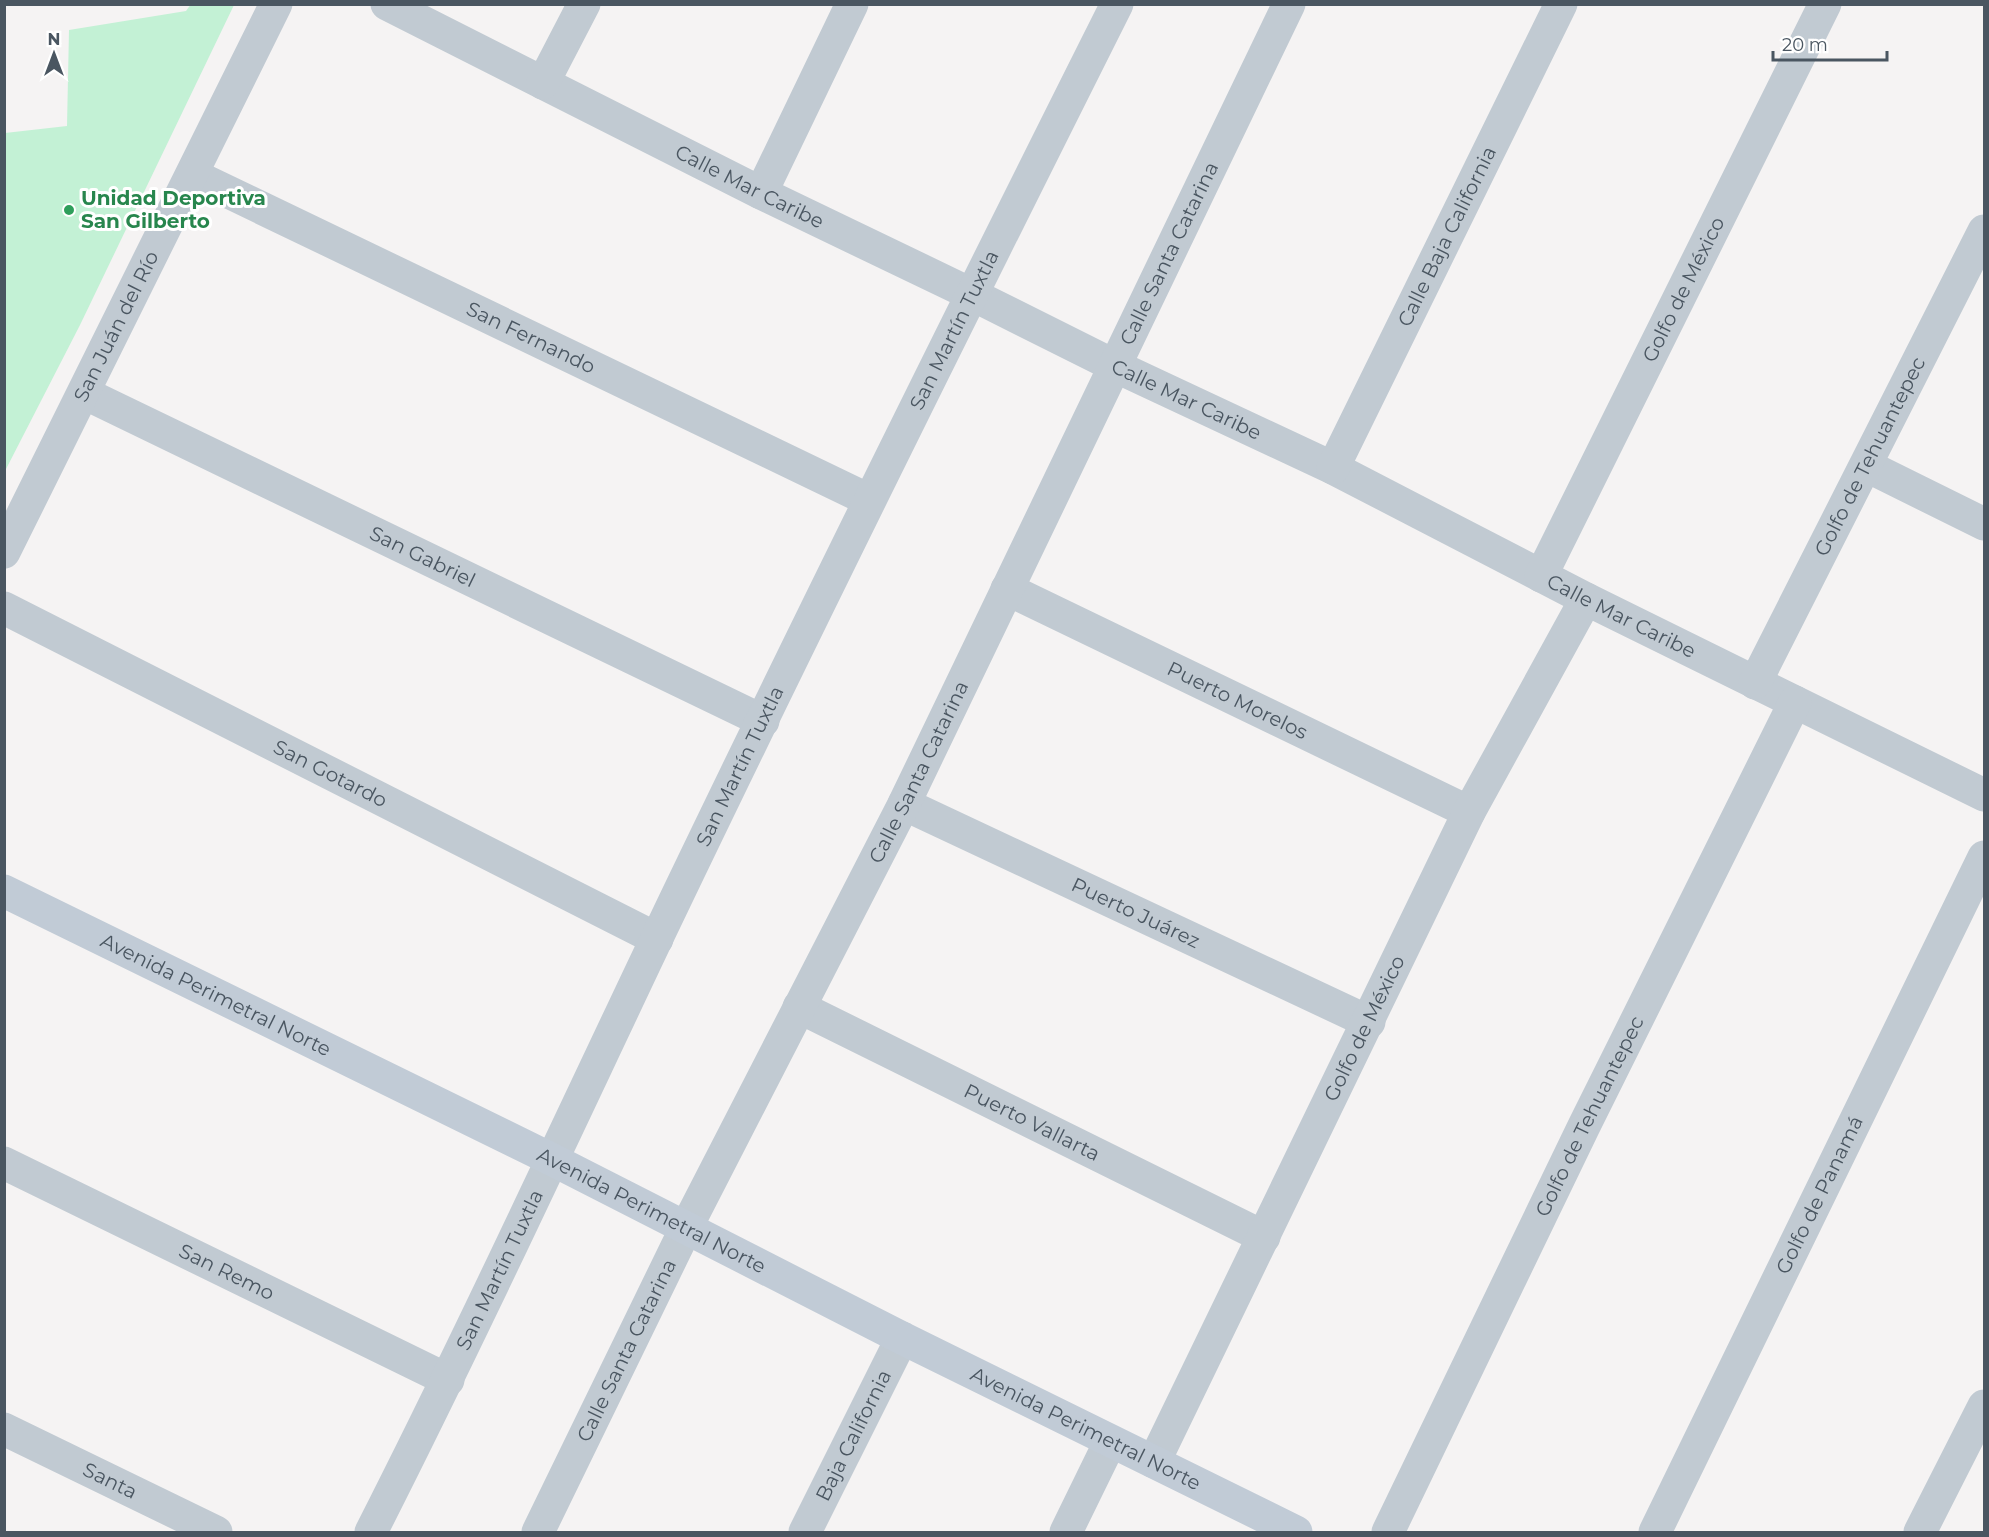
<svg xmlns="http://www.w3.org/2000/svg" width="1989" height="1537" viewBox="0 0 1989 1537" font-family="Montserrat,sans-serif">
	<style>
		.green { fill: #c3f1d5 }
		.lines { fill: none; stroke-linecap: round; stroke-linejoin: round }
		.street { stroke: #c1cad2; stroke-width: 33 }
		.secondary { stroke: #c1cbd6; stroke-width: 33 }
		.leisure-dot { fill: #2e9e5b; stroke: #fff; stroke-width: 2 }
		.labels { text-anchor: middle; stroke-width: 6; stroke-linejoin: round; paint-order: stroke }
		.street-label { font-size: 20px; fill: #4a5661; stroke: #fff }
		.leisure-label { font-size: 20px; font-weight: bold; fill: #27864d; stroke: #fff; text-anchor: start }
	</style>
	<rect width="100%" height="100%" fill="#f5f3f3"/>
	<!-- green -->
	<path class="green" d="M191,4L234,5L80,325L5,471V133L67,126L69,30L186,11Z"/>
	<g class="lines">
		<!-- street -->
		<g class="street">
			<path id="s1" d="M387,4L761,193L971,294L1115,366L1333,468L1586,599L1984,795"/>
			<path d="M543,83L584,4"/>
			<path id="s2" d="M193,175L869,500"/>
			<path d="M761,193L852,4"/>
			<path id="s3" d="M84,393L763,721"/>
			<path d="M1867,466L1984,524"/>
			<path id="s4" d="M1333,468L1561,4"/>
			<path id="s5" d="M4,552L276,4"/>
			<path id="s6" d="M1541,576L1825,4"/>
			<path id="s7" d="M1007,589L1469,812"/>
			<path id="s8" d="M4,608L657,939"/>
			<path id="s9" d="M1755,683L1984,231"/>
			<path id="s10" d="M904,804L1369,1022"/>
			<path id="s11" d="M799,1007L1264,1237"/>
			<path id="s12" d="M4,1163L448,1380"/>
			<path id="s13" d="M4,1429L216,1532"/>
			<path id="s14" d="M1154,1462L1469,812L1586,599"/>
			<path id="s15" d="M371,1532C470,1337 562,1138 656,940C806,626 961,315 1117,4"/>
			<path id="s16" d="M538,1532L686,1228L904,804L1289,4"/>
			<path id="s17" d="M805,1532L902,1338"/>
			<path d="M1066,1532L1110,1442"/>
			<path id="s18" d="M1388,1532L1584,1126L1795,702"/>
			<path id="s19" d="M1655,1532L1984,857"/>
			<path d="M1920,1532L1984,1406"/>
		</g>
		<!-- secondary -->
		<path class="secondary" id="s20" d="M4,891L553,1160L902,1338L1296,1532"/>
	</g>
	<!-- markers -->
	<circle class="leisure-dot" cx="69" cy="210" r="6"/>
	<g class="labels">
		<!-- street labels -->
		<g class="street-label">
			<text dy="7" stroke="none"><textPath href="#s1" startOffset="406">Calle Mar Caribe</textPath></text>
			<text dy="7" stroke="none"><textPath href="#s4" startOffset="258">Calle Baja California</textPath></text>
			<text dy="7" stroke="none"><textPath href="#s16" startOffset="1426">Calle Santa Catarina</textPath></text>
			<text dy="7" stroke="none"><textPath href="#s6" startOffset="320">Golfo de México</textPath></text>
			<text dy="7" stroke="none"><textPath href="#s5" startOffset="252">San Juán del Río</textPath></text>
			<text dy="7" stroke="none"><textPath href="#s15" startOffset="1336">San Martín Tuxtla</textPath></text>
			<text dy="7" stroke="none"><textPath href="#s2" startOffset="375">San Fernando</textPath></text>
			<text dy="7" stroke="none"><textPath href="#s1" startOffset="892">Calle Mar Caribe</textPath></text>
			<text dy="7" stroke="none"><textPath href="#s9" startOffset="254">Golfo de Tehuantepec</textPath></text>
			<text dy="7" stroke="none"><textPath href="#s3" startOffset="376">San Gabriel</textPath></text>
			<text dy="7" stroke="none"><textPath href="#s1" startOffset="1378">Calle Mar Caribe</textPath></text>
			<text dy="7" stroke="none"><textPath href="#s7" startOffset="256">Puerto Morelos</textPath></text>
			<text dy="7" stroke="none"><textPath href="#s15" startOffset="850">San Martín Tuxtla</textPath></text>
			<text dy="7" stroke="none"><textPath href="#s16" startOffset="850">Calle Santa Catarina</textPath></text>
			<text dy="7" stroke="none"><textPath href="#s8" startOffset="366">San Gotardo</textPath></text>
			<text dy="7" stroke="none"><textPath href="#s10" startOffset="256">Puerto Juárez</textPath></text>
			<text dy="7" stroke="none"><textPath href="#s20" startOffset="236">Avenida Perimetral Norte</textPath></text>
			<text dy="7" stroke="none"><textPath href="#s14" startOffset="482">Golfo de México</textPath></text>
			<text dy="7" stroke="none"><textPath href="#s18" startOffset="462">Golfo de Tehuantepec</textPath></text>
			<text dy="7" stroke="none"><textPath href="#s11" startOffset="260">Puerto Vallarta</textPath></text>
			<text dy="7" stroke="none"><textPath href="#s19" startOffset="375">Golfo de Panamá</textPath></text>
			<text dy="7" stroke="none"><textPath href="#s20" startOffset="722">Avenida Perimetral Norte</textPath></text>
			<text dy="7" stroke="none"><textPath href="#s15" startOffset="292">San Martín Tuxtla</textPath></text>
			<text dy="7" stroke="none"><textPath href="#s12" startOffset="248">San Remo</textPath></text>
			<text dy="7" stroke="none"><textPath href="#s16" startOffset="202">Calle Santa Catarina</textPath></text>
			<text dy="7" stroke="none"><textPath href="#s20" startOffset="1208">Avenida Perimetral Norte</textPath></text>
			<text dy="7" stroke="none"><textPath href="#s17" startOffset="108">Baja California</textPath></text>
			<text dy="7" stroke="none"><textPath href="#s13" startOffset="118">Santa</textPath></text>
		</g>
		<!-- leisure labels -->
		<g class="leisure-label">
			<text x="81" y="205">Unidad Deportiva<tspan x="81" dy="23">San Gilberto</tspan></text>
		</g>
	</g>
	<!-- border -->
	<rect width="1989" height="1537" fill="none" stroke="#4a5661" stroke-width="12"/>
	<!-- north arrow -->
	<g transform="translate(54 54)" stroke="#ffffff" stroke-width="4.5" paint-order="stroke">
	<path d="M0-4.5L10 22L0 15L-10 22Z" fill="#4a5661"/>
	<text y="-9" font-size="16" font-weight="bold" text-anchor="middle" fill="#4a5661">N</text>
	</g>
	<!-- scale -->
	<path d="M1773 51v9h114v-9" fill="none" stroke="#4a5661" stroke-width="3"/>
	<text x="1782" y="51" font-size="18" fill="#4a5661" stroke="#ffffff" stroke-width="4.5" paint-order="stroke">20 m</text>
</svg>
